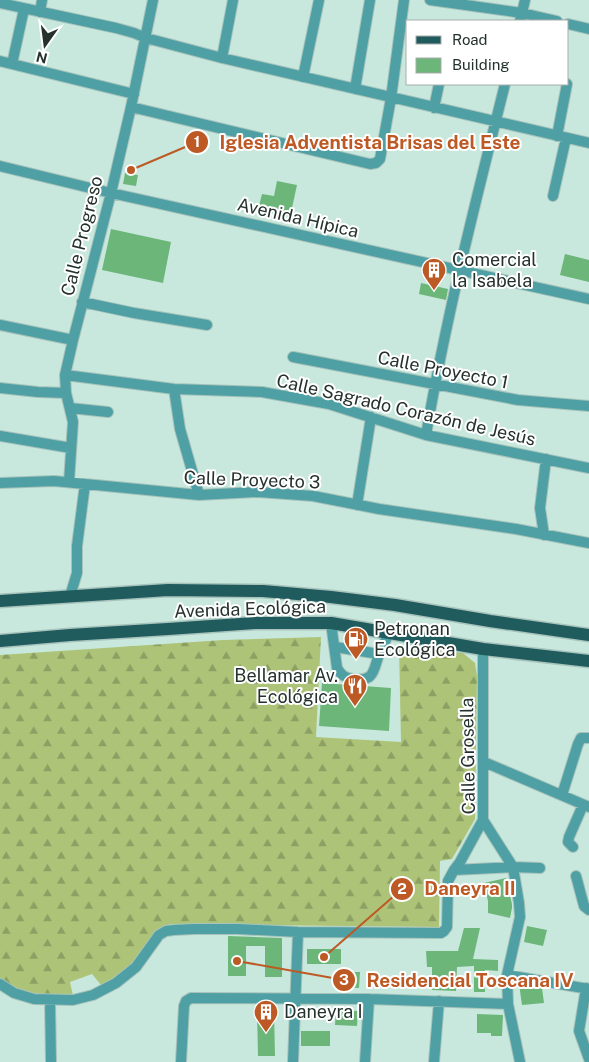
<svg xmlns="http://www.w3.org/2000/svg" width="589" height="1062" viewBox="0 0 589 1062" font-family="'Public Sans',sans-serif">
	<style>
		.forest { fill: url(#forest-firs) }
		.building { fill: #6cb679 }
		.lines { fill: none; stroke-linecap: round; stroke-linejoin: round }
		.minor-casing { stroke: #a7c3bb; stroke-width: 12 }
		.major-casing { stroke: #a7c3bb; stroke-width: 15 }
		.minor { stroke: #4fa0a4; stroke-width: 10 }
		.major { stroke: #205b5e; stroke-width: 12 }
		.labels { text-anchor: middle; stroke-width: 4; stroke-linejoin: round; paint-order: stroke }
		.street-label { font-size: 18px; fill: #24312d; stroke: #fff }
		.poi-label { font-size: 18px; fill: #24312d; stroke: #fff; text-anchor: start }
		.leader { fill: none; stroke: #bd5924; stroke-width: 2 }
		.callout-dot { fill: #bd5924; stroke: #fff; stroke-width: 2 }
		.mark-label { font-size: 15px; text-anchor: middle; font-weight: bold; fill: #fff }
		.callout-label { font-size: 19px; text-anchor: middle; font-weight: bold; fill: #bd5924; stroke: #fff; stroke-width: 4; stroke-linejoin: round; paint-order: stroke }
	</style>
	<defs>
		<pattern id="forest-firs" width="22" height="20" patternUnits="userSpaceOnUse" patternTransform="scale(1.25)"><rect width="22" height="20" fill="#adc478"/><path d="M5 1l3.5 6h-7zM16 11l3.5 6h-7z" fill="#8da063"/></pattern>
	</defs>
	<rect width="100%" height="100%" fill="#c8e8de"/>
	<!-- forest -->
	<path class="forest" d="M321,637L316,737L401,742L399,646L463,653L475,663L477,676L475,819L452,859L440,861L439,927L170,924L152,948L120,974L101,985L92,974L70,982L73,996H35L16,989L0,978V655L223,640Z"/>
	<!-- building -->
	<path class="building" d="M125,173L138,175L136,186L123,184Z
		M277,181L297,185L290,217L258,210L262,194L274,196Z
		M111,229L171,242L163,283L102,270Z
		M565,254L589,260V282L560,275Z
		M421,283L448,289L446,300L419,294Z
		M322,683L391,688L389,731L319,726Z
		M506,878L512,904V908L510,918L488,913V901L484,883Z
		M527,926L547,930L543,946L524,942Z
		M464,928H480L473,959L498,960V971L485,970V992H474V966L457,967L456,991L432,990V967H427L426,951H458Z
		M228,936L282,938V977H265V946H246V976H228Z
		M307,949H341V964H307Z
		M337,972H360L359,988L337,987Z
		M519,984L542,988L544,1003L522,1005Z
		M257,1010H274L275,1056H258Z
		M336,1010L358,1011L357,1026L335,1025Z
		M477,1014L503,1015L502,1036H491V1033H477Z
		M301,1031H330V1046H301Z"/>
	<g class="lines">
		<defs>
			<path id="minor" d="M430,0L522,13L557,21
				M0,3L116,28L134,33L146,38L222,58L589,143
				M40,12L42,0
				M520,21L525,0
				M568,24L589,29
				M222,58L233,0
				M0,61L134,94
				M12,64L24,9
				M303,77L319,0
				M355,89L370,0
				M131,107L370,164L376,163L380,159L391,98L404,0
				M434,108L439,84
				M557,136L567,84
				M0,166L111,193L589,299
				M553,196L566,138
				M82,302L134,313L207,325
				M0,325L73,340
				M293,357L518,400L589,406
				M65,375L174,389L262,392L329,404L426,435L589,468
				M0,388L38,392L66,393
				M174,389L180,429L199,495
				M70,408L108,412
				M426,435C446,317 476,200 505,84
				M0,436L71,448
				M69,482L73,422L66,393L65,375L73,340L111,193L131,107L153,0
				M0,483L54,481L199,495L258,492L313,496L379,509L516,529L589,543
				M357,505L371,417
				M544,535L540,508L546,459
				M70,596L77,573V546L85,484
				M331,623L337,668C341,675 345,678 353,679C358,680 364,680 369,677C375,673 376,661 379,655C382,647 386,640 389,633
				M335,647L379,654
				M483,649V820L513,867L519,903L520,917L507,975L508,1004L520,1062
				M484,762L589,807
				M562,795L578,744L581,738H589
				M573,847L568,842L569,837L583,805
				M454,870L513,867L540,868
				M576,876L584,906L589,910
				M507,975L589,989
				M0,984L14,993L34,999L73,1000L93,995L116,983L136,967L159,935L166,931L174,930L194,929H238L298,932L441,933L444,931L447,927L448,881L454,870L460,862L483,820
				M586,988L579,1031L589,1059
				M50,1000L51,1062
				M181,1062L184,1006L186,1001L191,998L369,999L508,1004
				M293,1062L298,932
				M365,1062L369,999
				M434,1062L439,1001"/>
			<path id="major" d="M0,601L168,590L263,591L331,597L395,605L490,621L589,635
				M0,641L70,635L168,629L255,623H331L483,649L589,661"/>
		</defs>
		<!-- minor casing -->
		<use href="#minor" class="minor-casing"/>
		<!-- major casing -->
		<use href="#major" class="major-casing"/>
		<!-- minor -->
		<use href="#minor" class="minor"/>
		<!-- major -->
		<use href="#major" class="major"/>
	</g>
	<!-- icons -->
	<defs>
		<symbol id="building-pin" viewBox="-11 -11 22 30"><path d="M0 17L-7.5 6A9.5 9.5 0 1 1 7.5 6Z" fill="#bd5924" stroke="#fff"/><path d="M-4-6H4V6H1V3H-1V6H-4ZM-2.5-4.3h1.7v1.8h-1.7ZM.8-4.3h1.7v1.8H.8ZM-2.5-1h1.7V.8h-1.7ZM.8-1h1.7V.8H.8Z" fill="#fff"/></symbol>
		<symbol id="fuel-pin" viewBox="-11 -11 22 30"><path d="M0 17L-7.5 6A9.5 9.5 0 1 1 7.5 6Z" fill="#bd5924" stroke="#fff"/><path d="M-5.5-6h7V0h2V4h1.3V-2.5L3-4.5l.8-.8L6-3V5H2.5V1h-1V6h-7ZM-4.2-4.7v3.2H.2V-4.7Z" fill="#fff"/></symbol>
		<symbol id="restaurant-pin" viewBox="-11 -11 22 30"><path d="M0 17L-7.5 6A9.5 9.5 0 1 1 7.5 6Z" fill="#bd5924" stroke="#fff"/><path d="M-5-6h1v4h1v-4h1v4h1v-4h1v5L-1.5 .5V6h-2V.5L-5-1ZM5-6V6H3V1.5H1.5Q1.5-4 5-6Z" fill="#fff"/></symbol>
	</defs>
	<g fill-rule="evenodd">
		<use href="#building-pin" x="420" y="256" width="28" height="38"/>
		<use href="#fuel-pin" x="342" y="625" width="28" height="38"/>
		<use href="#restaurant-pin" x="341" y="672" width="28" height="38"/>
		<use href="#building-pin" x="252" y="998" width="28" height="38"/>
	</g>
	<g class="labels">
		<!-- street labels -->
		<g class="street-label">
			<text transform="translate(298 218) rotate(13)" y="6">Avenida Hípica</text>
			<text transform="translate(82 236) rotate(-76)" y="6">Calle Progreso</text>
			<text transform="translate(443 370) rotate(11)" y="6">Calle Proyecto 1</text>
			<text transform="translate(406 410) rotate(13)" y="6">Calle Sagrado Corazón de Jesús</text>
			<text transform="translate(252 480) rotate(2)" y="6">Calle Proyecto 3</text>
			<text transform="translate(250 609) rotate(-2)" y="6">Avenida Ecológica</text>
			<text transform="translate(468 756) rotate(-91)" y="6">Calle Grosella</text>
		</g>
		<!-- poi labels -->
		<g class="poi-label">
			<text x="452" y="266">Comercial<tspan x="452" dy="21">la Isabela</tspan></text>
			<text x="374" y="635">Petronan<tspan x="374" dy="21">Ecológica</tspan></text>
			<text x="338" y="682" text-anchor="end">Bellamar Av.<tspan x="338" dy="21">Ecológica</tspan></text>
			<text x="284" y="1018">Daneyra I</text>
		</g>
	</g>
	<!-- callouts -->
	<path class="leader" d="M131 170L197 142M324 957L402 889M237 961L344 980"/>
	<g class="callout-dot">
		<circle cx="131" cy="170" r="5"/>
		<circle cx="324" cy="957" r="5"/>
		<circle cx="237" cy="961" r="5"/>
		<circle cx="197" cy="142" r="12"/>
		<circle cx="402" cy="889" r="12"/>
		<circle cx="344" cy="980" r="12"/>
	</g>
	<g class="mark-label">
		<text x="197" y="147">1</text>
		<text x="402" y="894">2</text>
		<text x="344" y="985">3</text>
	</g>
	<g class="callout-label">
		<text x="370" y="149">Iglesia Adventista Brisas del Este</text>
		<text x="470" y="895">Daneyra II</text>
		<text x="470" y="987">Residencial Toscana IV</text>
	</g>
	<!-- legend -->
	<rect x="406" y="20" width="162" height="65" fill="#ffffff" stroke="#a7adab"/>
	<rect x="416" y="36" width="25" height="8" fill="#205b5e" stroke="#a7adab"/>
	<text x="452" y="45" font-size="15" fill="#24312d">Road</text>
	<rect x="416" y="58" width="25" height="15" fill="#6cb679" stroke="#a7adab"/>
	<text x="452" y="70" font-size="15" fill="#24312d">Building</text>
	<!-- north arrow -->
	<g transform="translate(45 45) rotate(194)" stroke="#ffffff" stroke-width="4" paint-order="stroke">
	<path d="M0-4L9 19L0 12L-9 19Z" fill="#24312d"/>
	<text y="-8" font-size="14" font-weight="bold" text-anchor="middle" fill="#24312d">N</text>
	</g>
</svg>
